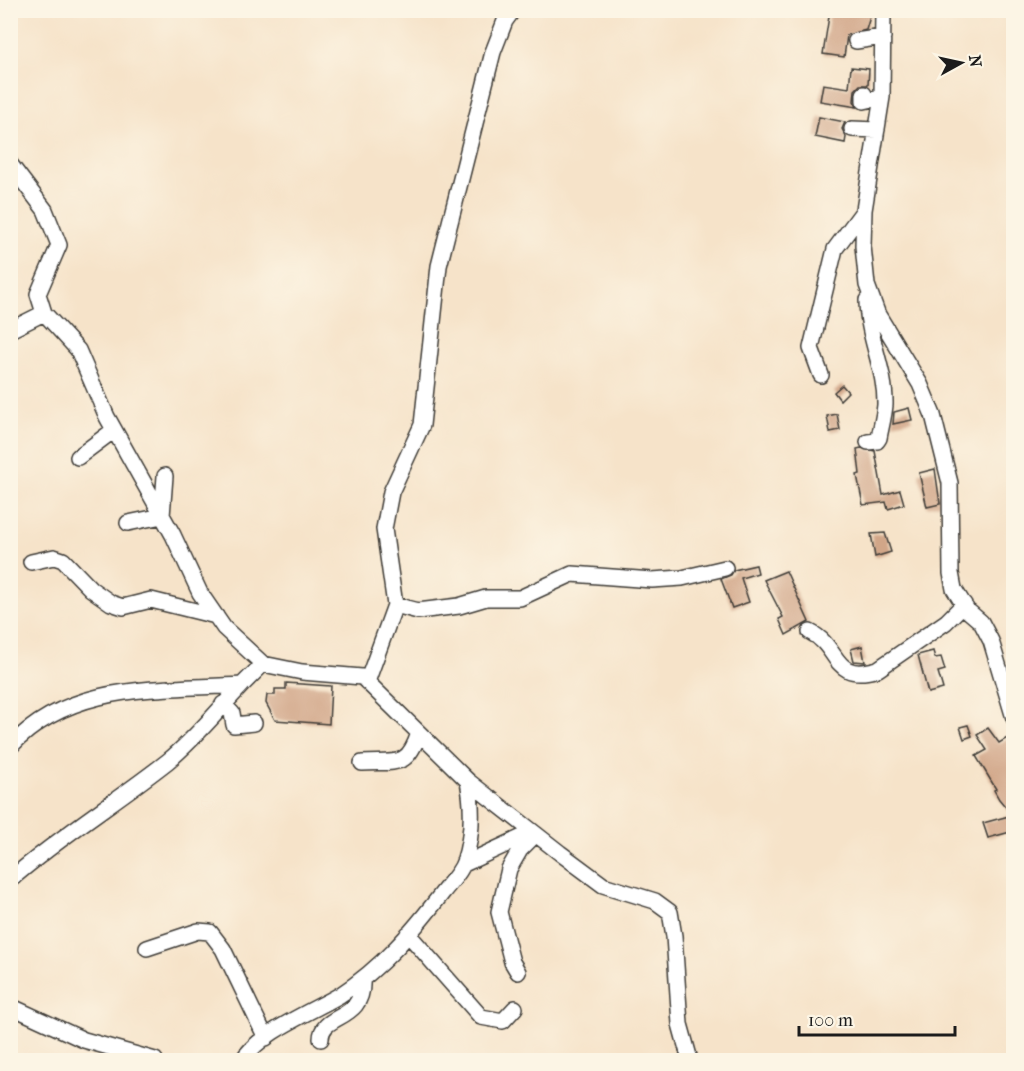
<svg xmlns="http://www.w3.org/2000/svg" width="1024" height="1071" viewBox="0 0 1024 1071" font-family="'IM FELL French Canon',serif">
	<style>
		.building { fill: #d1a688 }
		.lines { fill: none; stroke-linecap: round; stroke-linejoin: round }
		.minor-casing { stroke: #3d3a36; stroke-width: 18 }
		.minor { stroke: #fff; stroke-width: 15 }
	</style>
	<rect width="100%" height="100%" fill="#fcf5e5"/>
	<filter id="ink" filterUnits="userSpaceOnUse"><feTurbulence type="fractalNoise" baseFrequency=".0167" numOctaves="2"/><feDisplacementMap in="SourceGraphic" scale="12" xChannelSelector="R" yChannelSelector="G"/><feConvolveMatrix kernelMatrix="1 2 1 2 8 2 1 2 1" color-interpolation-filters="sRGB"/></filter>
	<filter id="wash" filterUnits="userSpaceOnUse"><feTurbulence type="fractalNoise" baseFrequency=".008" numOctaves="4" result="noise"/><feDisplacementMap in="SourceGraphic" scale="24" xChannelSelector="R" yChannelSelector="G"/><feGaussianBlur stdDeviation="1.35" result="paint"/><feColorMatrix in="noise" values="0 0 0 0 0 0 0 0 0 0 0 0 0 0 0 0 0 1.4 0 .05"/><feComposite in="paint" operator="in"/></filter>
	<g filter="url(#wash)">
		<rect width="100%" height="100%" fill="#f6e3c9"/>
		<g id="blocks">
			<!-- building -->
			<path class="building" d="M830,10H872L866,30L847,35L844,57L823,54Z
				M851,67L869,69L868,85H860L855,90L854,101L857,107L820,101L823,84L849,88Z
				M819,117L845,122L842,129L846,137L845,143L815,137Z
				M842,385L848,392L840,400L834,392Z
				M909,408L912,420L893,424L894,412Z
				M837,414L840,430L830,432L827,416Z
				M861,448L875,451L883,495L900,490L904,504L888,509L886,502L863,505L857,475L860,474L857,449Z
				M935,469L940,504L927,507L919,473Z
				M885,533L891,552L875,557L871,534Z
				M756,565L758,573L741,578L749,602L732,608L721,579L731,575L734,570Z
				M786,571L809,622L786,635L779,619L783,617L764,580Z
				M862,646L865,662L854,661L851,649Z
				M933,651L935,658L941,657L945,670L938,672L943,689L928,693L918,655Z
				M286,683L331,686L329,724L275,720L266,703L267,695H275V689H286Z
				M968,725L972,736L964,739L960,727Z
				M988,728L999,743L1014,734V817L999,799L994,790L996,789L976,756L987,750L977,735Z
				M1009,816L1014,831L988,838L983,823Z"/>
		</g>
	</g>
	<g filter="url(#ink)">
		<use href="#blocks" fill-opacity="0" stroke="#3d3a36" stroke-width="1.5"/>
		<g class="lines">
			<defs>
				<path id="minor" d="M883,10L882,97L864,210L863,246L867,285L878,315L920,384L933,415L950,483L951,573L954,589L967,610L981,622L991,641L1014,718
					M856,41L883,37
					M864,94V101L882,97
					M852,129L877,130
					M10,164L45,210L59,245L38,294L44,313L78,350L107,417L173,535L200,593L224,628L263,664L302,672L362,677L468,781L560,853L603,885L655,901L670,912L674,936L680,1024L690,1060
					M867,300C867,336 886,370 885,405C884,416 881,427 879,438L877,441L868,442
					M10,330L44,313
					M821,375L811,348L835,249L864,210
					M78,457L114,430
					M128,523L162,516L165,476
					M31,562L54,557L63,560L91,589L111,603L123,607L151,600L216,616
					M395,605L418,611L459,606L486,598H520L572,574L652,580L682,578L725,568
					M810,632C841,647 831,683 878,669L946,622L964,604
					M367,682L395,605L384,529L391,492L422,425L439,266L493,52L505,21L513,10
					M223,704L232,713L234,725L254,723
					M10,747C71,681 160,690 242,685L263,664
					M362,763C396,761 407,769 419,733
					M464,864L533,832
					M10,880C60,836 116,802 168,761C195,739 218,710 242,685
					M408,934L481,1017L503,1021L515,1008
					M147,948L198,931L210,932L223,949L266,1038
					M518,972L512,962L499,912L509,869L520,850L536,834
					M10,1006L84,1040L155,1060
					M321,1039C321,1012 365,1023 362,979
					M243,1060C258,1033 313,1011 340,995C382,968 413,931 443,892C450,883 461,872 464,862C473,835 473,808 468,781"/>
			</defs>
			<!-- minor casing -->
			<use href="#minor" class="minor-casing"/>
			<!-- minor -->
			<use href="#minor" class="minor"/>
		</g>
	</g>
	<!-- margin -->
	<rect width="1024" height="1071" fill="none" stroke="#fcf5e5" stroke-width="36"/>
	<!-- north arrow -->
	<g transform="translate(961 63) rotate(82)" stroke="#fcf5e5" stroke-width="4.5" paint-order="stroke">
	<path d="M0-4.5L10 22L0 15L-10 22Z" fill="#1c1c1c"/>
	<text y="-9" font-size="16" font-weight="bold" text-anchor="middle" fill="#1c1c1c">N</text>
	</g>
	<!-- scale -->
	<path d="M799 1026v9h156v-9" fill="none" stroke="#1c1c1c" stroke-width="3"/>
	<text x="808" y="1026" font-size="18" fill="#1c1c1c" stroke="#fcf5e5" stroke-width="4.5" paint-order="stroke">100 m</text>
</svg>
